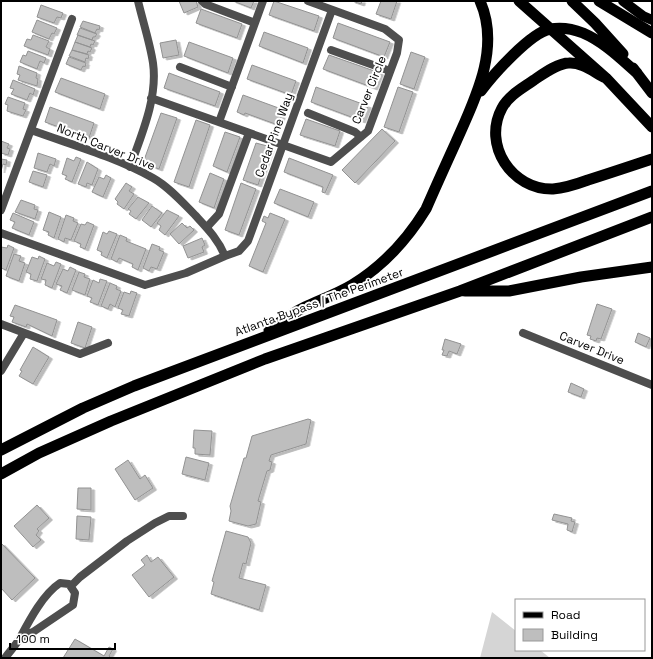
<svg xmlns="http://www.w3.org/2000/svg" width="653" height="659" viewBox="0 0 653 659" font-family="'Space Grotesk',sans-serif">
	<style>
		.green { fill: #d5d5d5 }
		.building { fill: #bebebe; stroke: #929292; filter: url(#shadow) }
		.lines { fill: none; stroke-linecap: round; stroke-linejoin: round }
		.minor { stroke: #4e4e4e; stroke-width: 8 }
		.major { stroke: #000; stroke-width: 10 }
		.highway { stroke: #000; stroke-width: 11 }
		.labels { text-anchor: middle; stroke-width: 4; stroke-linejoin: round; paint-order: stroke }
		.street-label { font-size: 12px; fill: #000; stroke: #fff }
	</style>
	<defs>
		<filter id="shadow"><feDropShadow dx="3.5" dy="2" stdDeviation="0" flood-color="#0004"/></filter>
	</defs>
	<rect width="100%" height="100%" fill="#fff"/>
	<!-- green -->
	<path class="green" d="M492,612L516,631V650H540L550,658H480Z"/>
	<!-- building -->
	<path class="building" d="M179,1H196L198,7L184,13Z
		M233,1H254L251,8Z
		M274,1L319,16L314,31L269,15Z
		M352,1H362L361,4Z
		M381,1H397L391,19L376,14Z
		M41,5L63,13L61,18L57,17L54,23L37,17Z
		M201,9L242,24L237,38L196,23Z
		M37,20L57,28L54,34L52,33L49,39L32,32Z
		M83,21L100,26L99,30L97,29L95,33L80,27Z
		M338,23L390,42L384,57L333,38Z
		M80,28L97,34L95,37H93L92,40L77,35Z
		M264,32L308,48L303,63L259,46Z
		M33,35L49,41L46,47L50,49L48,55L24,46L27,39L31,40Z
		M78,35L95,41L93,45L91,44L90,47L75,42Z
		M176,40L179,55L163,58L160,43Z
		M75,42L92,48L90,52L88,51L87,54L72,50Z
		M189,42L233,58L228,73L184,56Z
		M72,50L89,55L88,59L86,58L85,62L69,56Z
		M28,51L46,58L44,63L40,61L37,69L20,62L23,55L26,56Z
		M411,52L425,57L414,89L400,84Z
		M329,55L380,73L374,88L323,69Z
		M69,57L86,63L85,67L83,66L81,70L66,64Z
		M252,65L296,81L291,95L247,79Z
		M19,66L37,73L36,78L38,79L37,86L18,80L20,75L17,74Z
		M169,73L220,92L215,106L164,88Z
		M61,78L105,94L100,109L55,92Z
		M13,80L35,89L33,95L30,93L27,100L11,94L14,89L10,88Z
		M316,87L368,106L362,121L311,102Z
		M398,87L413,92L399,132L384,127Z
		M243,95L284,110L278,125L245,113L244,115L237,112Z
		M8,97L25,103L23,109L26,110L23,116L7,111L8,105L5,104Z
		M50,107L94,123L89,138L45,122Z
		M161,113L177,118L159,169L143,163Z
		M306,119L340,131L335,146L300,135Z
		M196,120L210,125L189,187L174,182Z
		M382,129L395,141L355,183L342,170Z
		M225,132L240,137L227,172L213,166Z
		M1,141L9,144L7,148L10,149L8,155L1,153Z
		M256,143L271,147L258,185L243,180Z
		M38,153L56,159L54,166L50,164L47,172L34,168Z
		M76,157L81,159L72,182L65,179L67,176L62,174L67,158L74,161Z
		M289,158L333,175L325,193L322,192L323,187L284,172Z
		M1,159L7,160L6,165L3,164L1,171Z
		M87,162L98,169L92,185L87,183L86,187L78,184Z
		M33,171L47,175L43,187L29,182Z
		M210,173L224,179L214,208L199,202Z
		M106,175L111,178L103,197L92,192L99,177L104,179Z
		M126,183L132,187L129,191L134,194L124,209L117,204L118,202L115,199Z
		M241,183L256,189L239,235L225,230Z
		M280,189L314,202L308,217L274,203Z
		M138,197L149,203L136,219L129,214L131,211L128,209Z
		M21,200L35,205L34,209L38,210L35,219L15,212Z
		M152,206L162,213L151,227L142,220Z
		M167,210L179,216L165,235L159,230L161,226L157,223Z
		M49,212L61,217L54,238L48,235L49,232L43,230Z
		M13,213L34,222L29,235L12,228L15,222L10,220Z
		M270,213L285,219L263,272L249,266L266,223L262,221L264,216L268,218Z
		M66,215L74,218L73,221L78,223L71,240L65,238L64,242L58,239Z
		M87,222L94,225L85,249L80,247L81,244L74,241L81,224L85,225Z
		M182,223L187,228L190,226L194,230L179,244L170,234Z
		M109,231L117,234L107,258L101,255L102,252L97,250L103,232L107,234Z
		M120,235L127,238L126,241L146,249L138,270L132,267L133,264L119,258L117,262L111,259Z
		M202,238L205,245L202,247L204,252L188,258L183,246Z
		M152,244L160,247L159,250L164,252L157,269L151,267L149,271L143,268Z
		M8,245L14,248L6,270L1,268V247L7,248Z
		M14,254L21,256L19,261L25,263L19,281L6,276Z
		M39,256L45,259L37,281L30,279L31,274L26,272L32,257L38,259Z
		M56,262L61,264L52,288L45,285L46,280L41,279L47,263L54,266Z
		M70,267L76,270L67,293L60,290L62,286L56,284L63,269L68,271Z
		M79,272L85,274L84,277L90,279L85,295L72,290Z
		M100,279L107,281L98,305L90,302L92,298L87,296L93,280L99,283Z
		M110,283L117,286L116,289L121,291L115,307L110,304L108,309L101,306Z
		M131,291L137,293L129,316L121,314L123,310L118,308L124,292L130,294Z
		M597,304L612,309L601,339L597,338L596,341L590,339L591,336L587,335Z
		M15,305L57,320L52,336L27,324L26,327L12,322L14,317L10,316Z
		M78,322L92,327L85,348L71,343Z
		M638,333L650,338L646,347L635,342Z
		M445,339L461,344L457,354L449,351L447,356L442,355L444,350H442Z
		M33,347L49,357L33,384L19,376L22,371L20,370Z
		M571,383L584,389L581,397L568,392Z
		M308,419L311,420L306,444L271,455L269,461L272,462L270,470L267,471L258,501L261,502L256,524L248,526L229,521L231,511L230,506L244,458H246L252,436Z
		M194,430L212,431L210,455L195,454V448H193Z
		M186,457L209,463L205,480L182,474Z
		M128,460L140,479L145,475L153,488L135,500L115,469Z
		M78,488H91V510L77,509Z
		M37,505L49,518L37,529L39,531L36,535L41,540L33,547L14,526Z
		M554,514L572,518L571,521L575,522L572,532L567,530L568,524L552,520Z
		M77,516L91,517L89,540L76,539Z
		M226,531L248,537L251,543L246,564L243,563L239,578L266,585L259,610L211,594L214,582L212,581Z
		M1,543L35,578L12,600L1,588Z
		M147,555L151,562L158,557L174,577L149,597L132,575L145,565L141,560Z
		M75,639L104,656L109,647L113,649L109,656L111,658H63Z"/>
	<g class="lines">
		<!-- minor -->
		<path class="minor" d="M202,1L205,4L255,23
			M331,50L390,71
			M180,67L232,87
			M151,98L331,162L368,131L397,53L399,40L385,29L308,1
			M308,113L355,132L361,137
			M219,122L263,1
			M130,167C141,136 158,98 153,63C150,43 143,22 138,1
			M1,210L72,19
			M207,227L219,214L249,133
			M1,233L145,285L186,273L225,256C218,239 207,228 195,215C182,202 169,187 153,178C116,157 72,145 31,130
			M225,256L239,251L248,241L332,10
			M1,324L80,354L108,343
			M523,333L652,385
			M1,371L24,333
			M71,586L80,577L127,541L155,523L169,516H183
			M5,658C10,651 16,645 20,638C29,621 43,594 60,583L69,584L75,593L73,605L33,632L20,638"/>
		<!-- major -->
		<path class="major" d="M623,1L643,16L652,20"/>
		<!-- highway -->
		<path class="highway" d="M519,1L606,78L652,127
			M572,1L595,23L623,54
			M599,1L652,33
			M633,68L652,93
			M606,78C595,73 582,62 569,63C558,63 543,74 534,80C523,88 509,95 502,108C482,145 512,190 553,189C565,188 577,184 588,180C610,173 631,166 652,159
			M481,91C493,75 530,33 550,29C561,27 573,29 583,33C604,42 621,59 637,73
			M465,291H509L581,277L652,267
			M269,330C280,322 292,313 305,307C320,300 337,294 352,285C383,266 407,240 426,209C436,186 446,164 456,142C475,99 501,48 480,1
			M1,450L83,408L134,386L652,191
			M1,474L39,453L111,421L265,359L460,291L652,217"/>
	</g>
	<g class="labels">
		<!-- street labels -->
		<g class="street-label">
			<text transform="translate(369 90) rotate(-68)" y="4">Carver Circle</text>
			<text transform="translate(274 135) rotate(-70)" y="4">Cedar Pine Way</text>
			<text transform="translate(106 147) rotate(22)" y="4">North Carver Drive</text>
			<text transform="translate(319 302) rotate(-20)" y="4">Atlanta Bypass / The Perimeter</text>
			<text transform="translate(592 348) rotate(22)" y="4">Carver Drive</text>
		</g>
	</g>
	<!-- border -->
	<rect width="653" height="659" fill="none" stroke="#000000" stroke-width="4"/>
	<!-- legend -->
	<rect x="515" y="599" width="130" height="52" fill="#ffffff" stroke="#999999"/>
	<rect x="523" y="612" width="20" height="6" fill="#000000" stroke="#999999"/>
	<text x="551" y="619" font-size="12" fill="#000000">Road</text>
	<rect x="523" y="629" width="20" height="12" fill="#bebebe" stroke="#999999"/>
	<text x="551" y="639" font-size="12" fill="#000000">Building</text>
	<!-- scale -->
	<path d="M10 643v6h105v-6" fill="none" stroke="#000000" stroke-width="2"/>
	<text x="16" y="643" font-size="12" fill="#000000" stroke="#ffffff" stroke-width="3" paint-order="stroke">100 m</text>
</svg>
